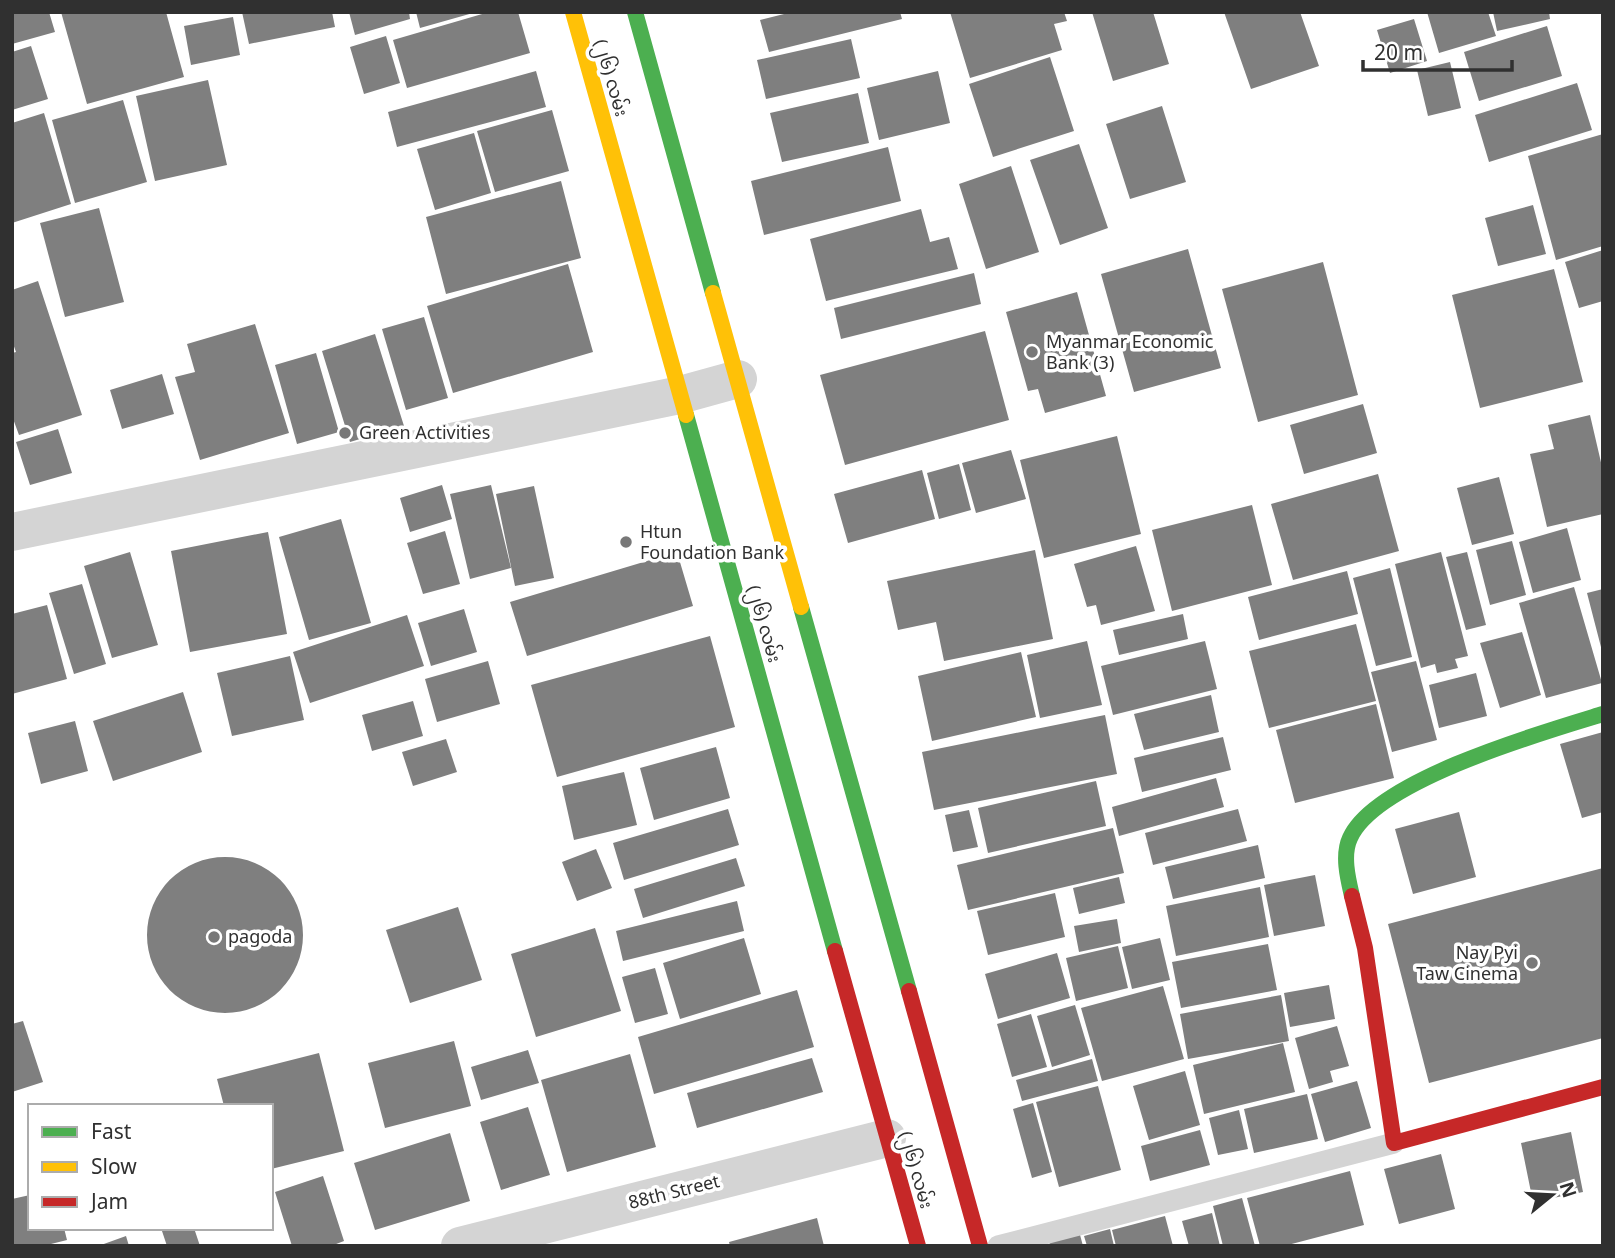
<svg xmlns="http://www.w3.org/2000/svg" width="1615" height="1258" viewBox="0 0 1615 1258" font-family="'Noto Sans','Noto Sans Myanmar',sans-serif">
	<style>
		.building { fill: #7f7f7f }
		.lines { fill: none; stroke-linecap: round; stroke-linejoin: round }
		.lane { stroke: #d4d4d4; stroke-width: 21 }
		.street { stroke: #d4d4d4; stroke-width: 38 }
		.fast { stroke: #4caf50; stroke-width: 16 }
		.slow { stroke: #ffc107; stroke-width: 16 }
		.jam { stroke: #c62828; stroke-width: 16 }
		.poi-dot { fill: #787878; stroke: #fff; stroke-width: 2.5 }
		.labels { text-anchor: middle; stroke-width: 7; stroke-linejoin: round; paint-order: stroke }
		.street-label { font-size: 18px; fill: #303030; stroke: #fff }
		.poi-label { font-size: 18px; fill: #303030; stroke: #fff; text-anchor: start }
	</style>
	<rect width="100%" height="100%" fill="#fff"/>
	<!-- building -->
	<path class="building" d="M12,12H49L55,32L12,44Z
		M61,12H166L184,77L87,104Z
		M242,12H332L335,27L249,44Z
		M349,12H409L410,19L355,35Z
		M416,12H473V13L420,28Z
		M489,12H518L530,53L407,88L393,40Z
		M792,12H900L902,19L769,52L760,20Z
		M950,12H1064L1067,21L1054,24L1062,50L970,78Z
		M1092,12H1153L1169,64L1113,81Z
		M1224,12H1300L1319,66L1251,89Z
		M1427,12H1488L1496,36L1439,53Z
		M1493,12H1549L1550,19L1497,31Z
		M233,17L240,55L191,65L184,26Z
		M1414,19L1427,61L1390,73L1377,30Z
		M1547,26L1562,76L1479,101L1464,52Z
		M386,36L400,83L364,94L350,47Z
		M851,39L860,78L766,99L757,60Z
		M31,46L48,99L12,110V52Z
		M1050,57L1074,131L993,157L969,84Z
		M1450,62L1461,108L1428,116L1417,70Z
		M536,71L546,107L397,147L388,112Z
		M938,71L950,123L879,140L867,88Z
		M208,80L227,165L155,181L136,96Z
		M1577,83L1592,130L1489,162L1475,115Z
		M858,93L869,143L782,162L770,113Z
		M123,100L147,182L75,203L52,120Z
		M1162,106L1186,182L1130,199L1106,124Z
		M552,110L569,171L495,192L477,131Z
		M44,113L71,204L12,223V123Z
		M474,133L491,193L435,210L417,149Z
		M1603,134V246L1556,260L1528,156Z
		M1079,144L1108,228L1060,245L1030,160Z
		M888,147L901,201L764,235L751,181Z
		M1011,166L1039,252L986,269L959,184Z
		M561,181L581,258L446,294L426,217Z
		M1533,205L1546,254L1498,266L1485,218Z
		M99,208L124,302L65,317L40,223Z
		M921,209L930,242L949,237L958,269L826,301L810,239Z
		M1188,249L1221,368L1134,392L1101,274Z
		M1603,250V301L1579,308L1565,262Z
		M1323,262L1358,395L1258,422L1222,289Z
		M568,264L593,352L453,393L427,306Z
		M1554,269L1583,382L1480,408L1452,295Z
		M974,273L981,304L841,339L834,308Z
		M38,281L82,415L19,435L12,416V353L16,352L12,341V290Z
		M1077,292L1106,396L1045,413L1038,389L1028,391L1006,312Z
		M424,317L448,398L406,410L382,329Z
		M255,324L289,433L200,460L175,377L195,372L187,344Z
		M985,331L1009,420L845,465L820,375Z
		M375,334L404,426L350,442L322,351Z
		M316,353L339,432L297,444L275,365Z
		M162,374L174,414L122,429L110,390Z
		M1363,404L1377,453L1304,474L1290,425Z
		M1590,415L1603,471V514L1547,527L1530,454L1554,449L1548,425Z
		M58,429L72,473L30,485L16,442Z
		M1117,436L1141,534L1044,558L1020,460Z
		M1011,450L1026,499L976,513L962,463Z
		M959,464L971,510L939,519L927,473Z
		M922,470L935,519L848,543L834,494Z
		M1378,474L1399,551L1293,580L1271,504Z
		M1499,477L1514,534L1472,545L1457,488Z
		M442,485L452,519L410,532L400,498Z
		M491,485L511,568L470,579L450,494Z
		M534,486L554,578L515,586L496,494Z
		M1252,505L1272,585L1172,611L1152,530Z
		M341,519L371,623L309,640L279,537Z
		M1567,528L1581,580L1533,593L1519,542Z
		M445,531L460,584L423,594L407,543Z
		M268,532L287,634L190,652L171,551Z
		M1512,541L1526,595L1490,605L1476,550Z
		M1136,546L1155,611L1101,625L1096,605L1087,607L1074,564Z
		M1035,550L1053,639L944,661L936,622L898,630L887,581Z
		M130,552L158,645L112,658L84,566Z
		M677,552L693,606L527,656L510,602Z
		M1441,552L1468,656L1455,659L1458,668L1437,673L1435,664L1421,668L1395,564Z
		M1467,552L1486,625L1466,630L1446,557Z
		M1390,568L1412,657L1376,666L1353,578Z
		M1347,571L1358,614L1259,640L1248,597Z
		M82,584L106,664L74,674L49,593Z
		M1574,587L1602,683L1546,698L1519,603Z
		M1603,589V650L1602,651L1587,593Z
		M47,605L67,679L12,694V614Z
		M464,609L477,652L431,666L418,623Z
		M1183,614L1188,639L1119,655L1113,630Z
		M407,615L424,666L310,703L293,652Z
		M1356,624L1376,701L1269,728L1249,651Z
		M1522,632L1541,695L1500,708L1480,643Z
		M710,636L735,727L557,777L531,685Z
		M1087,641L1102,705L1040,718L1027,655Z
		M1205,641L1217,689L1113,715L1101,666Z
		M1021,652L1036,717L932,741L918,676Z
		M290,656L304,720L232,736L217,673Z
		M488,661L500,704L437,722L425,679Z
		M1416,661L1437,740L1392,752L1371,672Z
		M1476,673L1487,716L1439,728L1429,685Z
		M183,692L202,752L113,781L93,721Z
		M1211,695L1219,732L1144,750L1134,714Z
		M413,701L423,736L372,751L362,715Z
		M1376,704L1394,778L1295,803L1276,730Z
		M1105,715L1117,774L934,810L922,752Z
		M75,721L88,771L41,784L28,733Z
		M1603,732V812L1582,818L1560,744Z
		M1223,737L1231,770L1142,792L1134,758Z
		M446,739L457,772L413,786L402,752Z
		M716,747L730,798L654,820L640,768Z
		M624,772L637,825L574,840L562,786Z
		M1216,778L1224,807L1119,836L1112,807Z
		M1096,781L1106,826L988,853L978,808Z
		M728,809L739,845L624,880L613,843Z
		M1238,809L1247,841L1153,865L1145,833Z
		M969,810L978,847L953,852L945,815Z
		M1459,812L1476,877L1413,894L1395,829Z
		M1113,828L1124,873L968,910L957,865Z
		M1258,845L1265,878L1173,899L1165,867Z
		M596,849L612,888L577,901L562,862Z
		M147 935a78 78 0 1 1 156 0a78 78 0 1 1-156 0Z
		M736,858L745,886L643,918L634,889Z
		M1603,868V1038L1429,1083L1388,924Z
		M1315,875L1325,926L1274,936L1264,885Z
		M1119,877L1125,903L1079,914L1073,888Z
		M1260,887L1269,937L1176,956L1166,906Z
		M1055,893L1065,937L988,955L977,911Z
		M737,901L744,931L623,961L616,931Z
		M458,907L482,980L410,1003L386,930Z
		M1117,919L1121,943L1079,952L1074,926Z
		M595,928L621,1011L536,1037L511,954Z
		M744,938L761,994L680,1019L663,963Z
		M1160,938L1170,980L1132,989L1122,947Z
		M1268,944L1277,990L1181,1008L1172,962Z
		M1118,946L1128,988L1076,1001L1066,958Z
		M1057,953L1070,998L998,1019L985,974Z
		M655,968L668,1014L635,1023L622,977Z
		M1329,985L1335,1019L1290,1027L1284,993Z
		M1163,986L1184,1059L1102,1081L1081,1008Z
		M797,990L814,1047L654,1094L638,1037Z
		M1281,995L1289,1041L1188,1059L1180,1014Z
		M1075,1005L1090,1055L1052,1067L1037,1016Z
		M1031,1014L1047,1067L1012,1077L997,1024Z
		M23,1021L43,1082L12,1092V1024Z
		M1337,1026L1349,1066L1330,1071L1333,1082L1309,1089L1295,1038Z
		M454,1041L471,1106L385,1128L368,1063Z
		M1283,1043L1295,1092L1204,1114L1193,1065Z
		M528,1050L539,1083L481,1100L471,1067Z
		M319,1053L344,1151L271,1169V1106H224L217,1079Z
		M630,1054L656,1147L567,1172L541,1080Z
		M812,1058L823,1092L697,1128L687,1093Z
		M1092,1059L1098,1081L1022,1101L1016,1080Z
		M1185,1071L1200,1125L1149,1140L1133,1086Z
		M1357,1081L1371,1128L1325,1142L1311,1094Z
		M1098,1086L1121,1170L1059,1187L1036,1102Z
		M1307,1094L1318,1139L1254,1153L1244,1109Z
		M1033,1103L1052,1172L1032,1178L1013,1109Z
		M528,1107L550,1175L501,1190L480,1122Z
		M1239,1110L1248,1149L1218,1155L1209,1118Z
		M1200,1130L1210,1165L1150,1181L1141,1146Z
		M1571,1132L1583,1192L1533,1202L1521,1143Z
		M450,1133L470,1201L375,1230L354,1163Z
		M1441,1154L1455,1209L1399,1224L1384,1169Z
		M1350,1171L1364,1225L1284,1246H1260L1247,1198Z
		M323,1176L344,1241L331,1246H292L275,1192Z
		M30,1195V1228H64L67,1240L43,1246H12V1199Z
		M1242,1198L1255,1246H1223L1213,1206Z
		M1212,1213L1220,1246H1189L1182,1221Z
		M1165,1216L1173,1246H1116L1112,1230Z
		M817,1218L824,1246H730L729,1242Z
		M161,1228H194L200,1246H167Z
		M1110,1229L1114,1246H1087L1084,1236Z
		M1079,1231L1083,1246H1050L1049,1240Z
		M126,1236L129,1246H101V1245Z"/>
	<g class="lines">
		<!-- lane -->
		<path class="lane" d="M998,1246L1394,1143"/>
		<!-- street -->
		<path class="street" d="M12,532L680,395L738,379
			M460,1246L887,1138"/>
		<!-- fast -->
		<path class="fast" d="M635,12L713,293
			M686,415L835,951
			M801,607L909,991
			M1352,896C1348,879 1342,855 1350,838C1376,780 1544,732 1603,714"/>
		<!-- slow -->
		<path class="slow" d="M573,12L686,415
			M713,293L801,607"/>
		<!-- jam -->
		<path class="jam" d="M1352,896L1365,948L1394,1143L1603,1087
			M835,951L918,1246
			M909,991L980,1246"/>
	</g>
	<!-- markers -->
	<g class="poi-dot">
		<circle cx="1032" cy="352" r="7"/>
		<circle cx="345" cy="433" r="7"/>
		<circle cx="626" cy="542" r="7"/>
		<circle cx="214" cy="937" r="7"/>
		<circle cx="1532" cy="963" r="7"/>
	</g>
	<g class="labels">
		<!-- street labels -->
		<g class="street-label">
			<text transform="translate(611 78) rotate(74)" y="6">(၂၆) လမ်း</text>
			<text transform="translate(764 624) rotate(74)" y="6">(၂၆) လမ်း</text>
			<text transform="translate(916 1170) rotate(74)" y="6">(၂၆) လမ်း</text>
			<text transform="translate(674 1192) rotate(-14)" y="6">88th Street</text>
		</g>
		<!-- poi labels -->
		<g class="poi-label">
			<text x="1046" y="348">Myanmar Economic<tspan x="1046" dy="21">Bank (3)</tspan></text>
			<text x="359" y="439">Green Activities</text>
			<text x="640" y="538">Htun<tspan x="640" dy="21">Foundation Bank</tspan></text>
			<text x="228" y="943">pagoda</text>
			<text x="1518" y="959" text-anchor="end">Nay Pyi<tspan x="1518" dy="21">Taw Cinema</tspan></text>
		</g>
	</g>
	<!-- border -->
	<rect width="1615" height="1258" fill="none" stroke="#303030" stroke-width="28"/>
	<!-- legend -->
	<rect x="28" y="1104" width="245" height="126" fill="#ffffff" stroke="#acacac" stroke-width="2"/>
	<rect x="42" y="1127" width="35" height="10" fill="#4caf50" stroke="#acacac" stroke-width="2"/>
	<text x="91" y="1139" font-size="21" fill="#303030">Fast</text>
	<rect x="42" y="1162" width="35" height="10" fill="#ffc107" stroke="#acacac" stroke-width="2"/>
	<text x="91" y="1174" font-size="21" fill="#303030">Slow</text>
	<rect x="42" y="1197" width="35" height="10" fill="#c62828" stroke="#acacac" stroke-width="2"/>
	<text x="91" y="1209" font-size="21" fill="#303030">Jam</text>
	<!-- north arrow -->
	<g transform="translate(1552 1195) rotate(72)" stroke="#ffffff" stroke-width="5" paint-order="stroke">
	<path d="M0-5L12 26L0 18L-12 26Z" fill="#303030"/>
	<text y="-10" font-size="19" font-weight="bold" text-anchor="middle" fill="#303030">N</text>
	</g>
	<!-- scale -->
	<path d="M1363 60v10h149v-10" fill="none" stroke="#303030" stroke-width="3.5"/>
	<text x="1374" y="60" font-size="21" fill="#303030" stroke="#ffffff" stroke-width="5" paint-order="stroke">20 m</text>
</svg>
